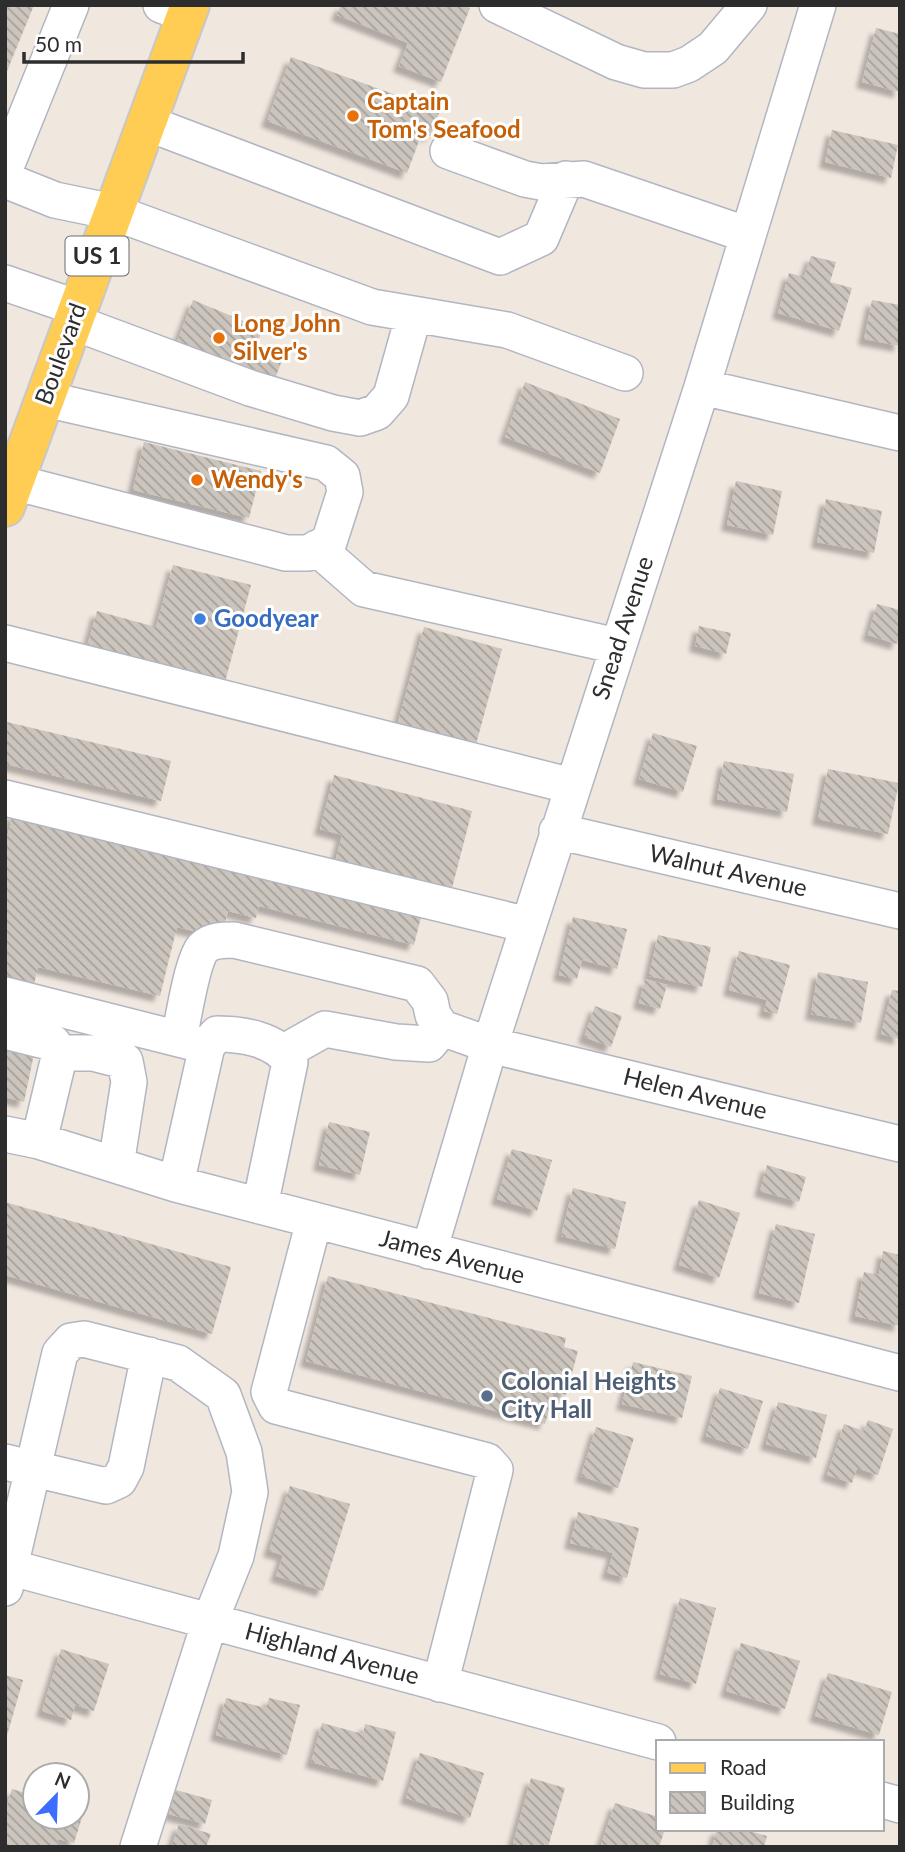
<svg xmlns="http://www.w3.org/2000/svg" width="905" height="1852" viewBox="0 0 905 1852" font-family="Lato,sans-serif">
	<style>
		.building { fill: url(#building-back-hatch); filter: url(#shadow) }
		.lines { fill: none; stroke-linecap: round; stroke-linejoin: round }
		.minor-casing { stroke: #b2b6c2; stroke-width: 38 }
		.major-casing { stroke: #c8c8c8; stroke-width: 42 }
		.minor { stroke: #fff; stroke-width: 35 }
		.major { stroke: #ffcc54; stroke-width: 38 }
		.food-dot { fill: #e8710a; stroke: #fff; stroke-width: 2.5 }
		.shop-dot { fill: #3f7fe0; stroke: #fff; stroke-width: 2.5 }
		.service-dot { fill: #5c6f8a; stroke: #fff; stroke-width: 2.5 }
		.labels { text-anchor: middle; stroke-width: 6; stroke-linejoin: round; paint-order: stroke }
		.shield { fill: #fff; stroke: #6c6c6c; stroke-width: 2 }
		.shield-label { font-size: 23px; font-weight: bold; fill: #2d2d2d }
		.food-label { font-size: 24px; font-weight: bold; fill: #c56008; stroke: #fff; text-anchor: start }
		.street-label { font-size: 24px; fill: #2d2d2d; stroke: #fff }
		.shop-label { font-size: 24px; font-weight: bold; fill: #366cbe; stroke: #fff; text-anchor: start }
		.service-label { font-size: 24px; font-weight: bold; fill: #4e5e75; stroke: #fff; text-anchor: start }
	</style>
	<defs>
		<pattern id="building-back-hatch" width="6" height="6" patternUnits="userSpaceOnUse" patternTransform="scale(1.75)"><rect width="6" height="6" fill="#cbc5bd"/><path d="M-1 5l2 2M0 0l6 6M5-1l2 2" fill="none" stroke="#a5a09a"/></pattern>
		<filter id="shadow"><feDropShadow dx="-6" dy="6" stdDeviation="2" flood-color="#0004"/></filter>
	</defs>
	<rect width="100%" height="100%" fill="#f0e7df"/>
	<!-- building -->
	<path class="building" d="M5,5H34L5,76Z
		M341,5H462L470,8L441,82L399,66L408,43L337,15Z
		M876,28L900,34V92L862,82Z
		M291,57L440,111L430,136L422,133L407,173L267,121Z
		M832,130L898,145L891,178L825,162Z
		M811,256L836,262L830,282L852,288L839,331L778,313L789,273L804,277Z
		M193,300L263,329L255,347L283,358L272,386L175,347Z
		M872,300L900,305V346L864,339Z
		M525,382L620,419L600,473L505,437Z
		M144,442L261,471L249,518L133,490Z
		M736,481L782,491L773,535L727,525Z
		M826,499L882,511L874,553L817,542Z
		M173,565L251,585L225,682L87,646L97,611L156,627Z
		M877,604L900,610V635L897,644L868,635Z
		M699,626L731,633L726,654L695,646Z
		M424,627L502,649L472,759L394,737Z
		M7,722L171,761L161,801L5,764Z
		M653,733L697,746L683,792L639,779Z
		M724,761L794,774L787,812L717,799Z
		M828,769L899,783L888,834L818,819Z
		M334,775L472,811L451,892L335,862L342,835L320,829Z
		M13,813L422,913L414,945L259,906L256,918L228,911L221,938L177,927L160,996L38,967L33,989L5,982V846Z
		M573,917L627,929L617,969L582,960L577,979L559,975Z
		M658,935L711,947L702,987L649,976Z
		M739,951L790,965L777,1014L764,1011L767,1000L729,990Z
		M818,972L868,982L861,1023L811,1014Z
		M645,979L667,985L660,1009L639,1003Z
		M892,990L900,991V1039L881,1034Z
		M595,1006L622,1016L611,1047L584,1037Z
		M5,1048L34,1054L24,1102L5,1097Z
		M329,1122L370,1132L360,1175L319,1165Z
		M512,1149L552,1160L537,1211L497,1199Z
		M767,1165L806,1177L799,1202L760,1191Z
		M573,1188L626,1202L615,1249L561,1236Z
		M699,1200L740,1213L719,1278L679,1265Z
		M5,1202L231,1267L212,1334L5,1275Z
		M776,1224L815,1234L799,1303L759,1293Z
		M883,1251L900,1255V1326L855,1316L864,1272L879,1275Z
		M328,1276L566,1338L564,1347L578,1351L566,1395L554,1392L545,1424L306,1361Z
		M633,1362L692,1376L682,1418L622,1404Z
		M720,1388L763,1401L748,1449L706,1436Z
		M778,1402L827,1415L816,1458L766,1444Z
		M868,1420L893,1429L878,1475L857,1468L852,1483L827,1475L844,1424L864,1431Z
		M596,1427L634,1438L618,1488L581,1476Z
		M290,1486L350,1504L323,1591L276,1576L283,1555L269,1551Z
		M578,1512L639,1528L627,1578L607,1573L613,1553L570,1543Z
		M680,1598L716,1608L696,1684L660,1674Z
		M741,1643L800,1661L785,1709L726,1691Z
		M61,1649L109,1664L94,1711L75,1705L71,1720L42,1711Z
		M828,1673L892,1692L879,1735L815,1716Z
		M5,1675L23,1680L6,1739H5Z
		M226,1698L266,1708L269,1698L300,1705L287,1755L216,1735Z
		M322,1723L363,1734L365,1724L396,1732L383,1781L311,1762Z
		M420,1753L484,1773L470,1818L406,1798Z
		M531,1778L565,1788L548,1847H525L513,1843Z
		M12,1789L35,1796V1817H77V1809L84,1811L74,1843L58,1839L56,1847H5V1811Z
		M176,1790L212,1800L205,1824L169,1814Z
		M615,1803L658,1817V1829H665L659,1847H609L601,1844Z
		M179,1824L211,1834L206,1847H179L172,1845Z
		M717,1829H742L767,1836L764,1847H712Z"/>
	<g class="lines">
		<defs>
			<path id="minor" d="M161,5L187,15
				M497,5L616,62L644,70H673L689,64L713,48L749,5
				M147,123L500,257L541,238L566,179
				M448,151L525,179L541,182L584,179L748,235
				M5,169L71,5
				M5,180L55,200L113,212L372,307L507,330L625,373
				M5,283L78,308
				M73,322L250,388L333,413L360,418L377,412L391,396L414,314
				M702,387L900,433
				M14,482L286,553H308L329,542L345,492L342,476L326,463L45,399
				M317,548L364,589L617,646
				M5,643L572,786
				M5,798L528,925
				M557,831L900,911
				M5,995L179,1039
				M5,1031L53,1043L60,1053
				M207,1046L217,1034C242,1034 276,1039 290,1062L260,1206
				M284,1052L325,1029L396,1042L429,1044L442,1028
				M60,1053H93L125,1061L129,1082L116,1165
				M5,1134L39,1141L176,1184L900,1373
				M39,1141L60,1053
				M176,1184L207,1046L179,1039C183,1020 192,961 203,948C211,940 223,940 234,940L417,984L430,1001L433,1015L442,1028L490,1045L900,1144
				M314,1221L269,1392L276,1406L487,1461L495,1470L440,1684
				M429,1251L490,1045L702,387L818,5
				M5,1462L106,1486L119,1480L126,1467L149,1355
				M5,1566L658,1742
				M5,1588L60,1353L71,1341L84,1339L178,1363L223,1395L244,1452L250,1492L236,1556L210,1621L138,1847
				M882,1800L900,1805"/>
			<path id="major" d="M5,507L190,5"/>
		</defs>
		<!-- minor casing -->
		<use href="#minor" class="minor-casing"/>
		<!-- major casing -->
		<use href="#major" class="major-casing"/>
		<!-- minor -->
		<use href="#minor" class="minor"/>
		<!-- major -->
		<use href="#major" class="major"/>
	</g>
	<!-- markers -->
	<g class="food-dot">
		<circle cx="353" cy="116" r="7"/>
		<circle cx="219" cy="338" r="7"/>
		<circle cx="197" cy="480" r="7"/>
	</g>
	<circle class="shop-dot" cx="200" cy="619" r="7"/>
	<circle class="service-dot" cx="487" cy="1396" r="7"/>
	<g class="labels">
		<!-- shield labels -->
		<rect class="shield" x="65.5" y="236.5" width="63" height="39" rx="5"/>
		<g class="shield-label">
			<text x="97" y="264">US 1</text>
		</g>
		<!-- food labels -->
		<g class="food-label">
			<text x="367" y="110">Captain<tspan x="367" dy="28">Tom's Seafood</tspan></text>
			<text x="233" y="332">Long John<tspan x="233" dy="28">Silver's</tspan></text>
			<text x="211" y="488">Wendy's</text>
		</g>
		<!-- street labels -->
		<g class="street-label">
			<text transform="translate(61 354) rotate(-70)" y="8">Boulevard</text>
			<text transform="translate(623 628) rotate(-72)" y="8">Snead Avenue</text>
			<text transform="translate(728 871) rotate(13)" y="8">Walnut Avenue</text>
			<text transform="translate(695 1094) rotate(14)" y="8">Helen Avenue</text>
			<text transform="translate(452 1257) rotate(15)" y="8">James Avenue</text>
			<text transform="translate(332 1654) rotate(15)" y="8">Highland Avenue</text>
		</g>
		<!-- shop labels -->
		<g class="shop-label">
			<text x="214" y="627">Goodyear</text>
		</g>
		<!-- service labels -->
		<g class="service-label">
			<text x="501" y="1390">Colonial Heights<tspan x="501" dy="28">City Hall</tspan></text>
		</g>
	</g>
	<!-- border -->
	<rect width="905" height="1852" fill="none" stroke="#2d2d2d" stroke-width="14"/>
	<!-- legend -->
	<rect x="656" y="1740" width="228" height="91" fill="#ffffff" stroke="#ababab" stroke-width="2"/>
	<rect x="670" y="1763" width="35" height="10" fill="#ffcc54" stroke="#ababab" stroke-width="2"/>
	<text x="720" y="1775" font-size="21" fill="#2d2d2d">Road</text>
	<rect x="670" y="1792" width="35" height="21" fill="url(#building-back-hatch)" stroke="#ababab" stroke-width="2"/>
	<text x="720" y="1810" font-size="21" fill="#2d2d2d">Building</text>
	<!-- north arrow -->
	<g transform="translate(56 1796) rotate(23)"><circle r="33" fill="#ffffff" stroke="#ababab" stroke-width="2"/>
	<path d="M0-5L12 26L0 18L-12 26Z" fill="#3c6dff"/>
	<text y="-10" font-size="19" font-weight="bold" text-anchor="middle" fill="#2d2d2d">N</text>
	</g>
	<!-- scale -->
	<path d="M24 52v10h219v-10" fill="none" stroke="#2d2d2d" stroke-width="3.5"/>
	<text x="35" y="52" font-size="21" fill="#2d2d2d" stroke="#ffffff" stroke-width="5" paint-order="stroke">50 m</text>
</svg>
